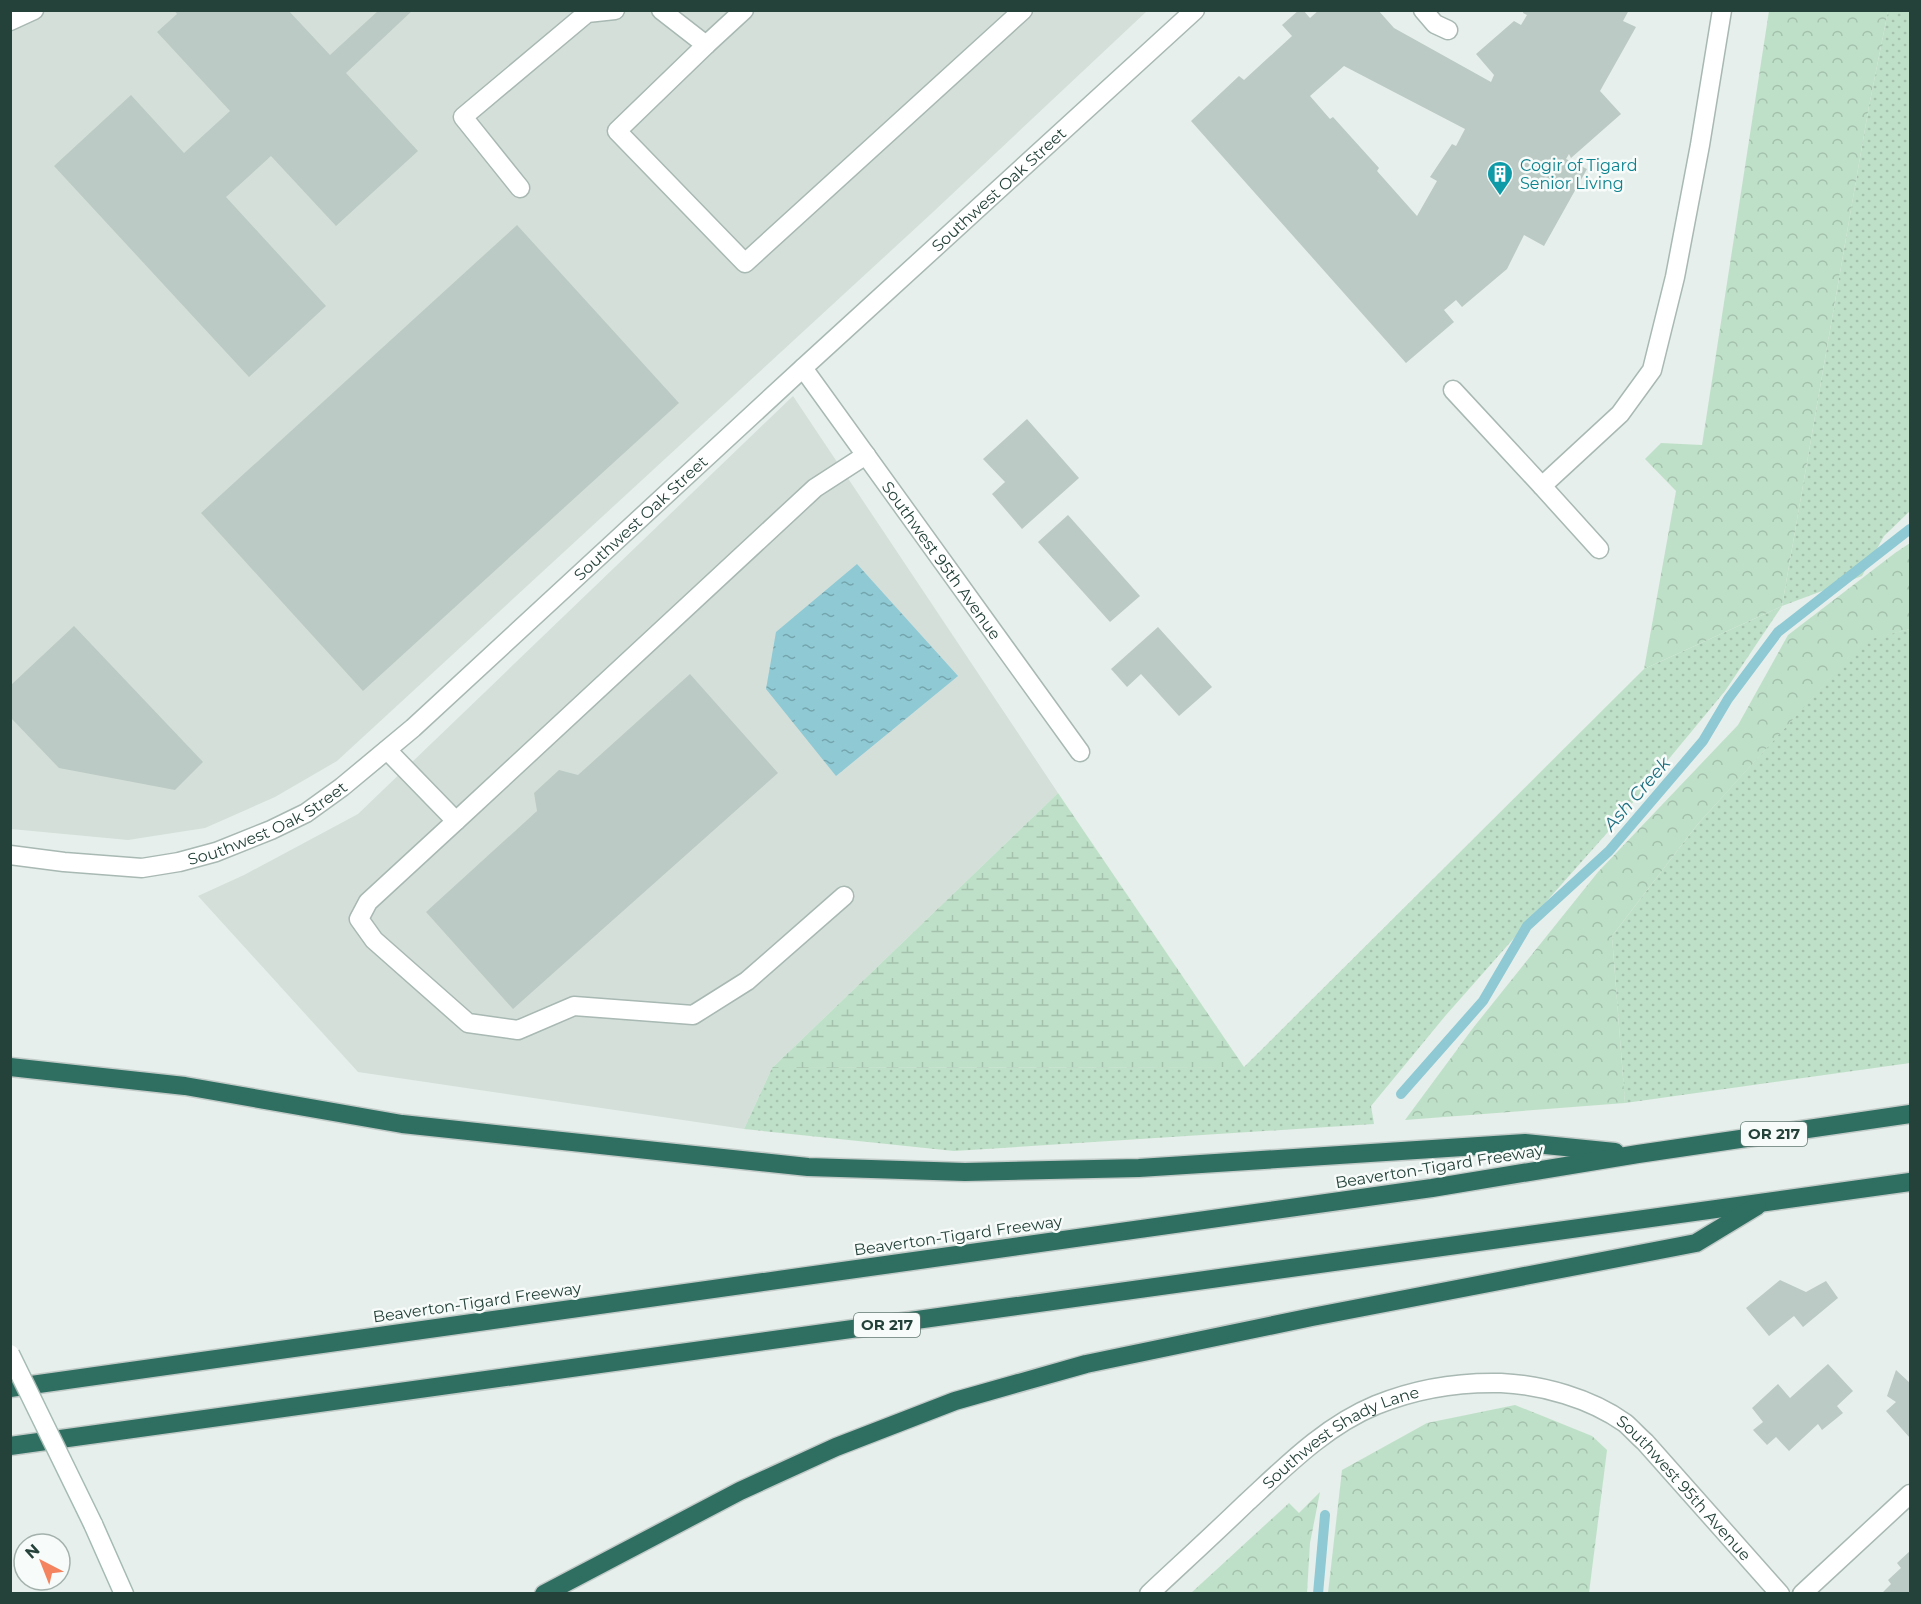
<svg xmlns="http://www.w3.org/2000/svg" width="1921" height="1604" font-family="Montserrat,sans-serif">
<defs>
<pattern id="grass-dots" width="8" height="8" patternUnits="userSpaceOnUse" patternTransform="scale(1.5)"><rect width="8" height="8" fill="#bfe0c8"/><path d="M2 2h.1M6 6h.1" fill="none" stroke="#a4c1ad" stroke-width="1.8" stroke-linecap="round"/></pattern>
<pattern id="forest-crowns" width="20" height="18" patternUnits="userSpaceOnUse" patternTransform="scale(1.5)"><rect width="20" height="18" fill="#bfe0c8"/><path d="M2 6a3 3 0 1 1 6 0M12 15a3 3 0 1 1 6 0" fill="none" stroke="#a4c1ad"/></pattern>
<pattern id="wetland-marsh" width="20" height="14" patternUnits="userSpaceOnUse" patternTransform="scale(1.5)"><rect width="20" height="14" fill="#bfe0c8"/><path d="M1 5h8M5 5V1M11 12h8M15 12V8" fill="none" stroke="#a4c1ad"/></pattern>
<pattern id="water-ripples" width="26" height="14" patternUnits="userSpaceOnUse" patternTransform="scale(1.5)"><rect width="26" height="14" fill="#8ec9d4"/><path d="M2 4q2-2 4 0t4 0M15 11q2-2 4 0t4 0" fill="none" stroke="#74a5ad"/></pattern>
</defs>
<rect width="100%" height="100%" fill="#e6efeb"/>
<!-- built -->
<g fill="#d4dfda">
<polygon points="11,11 1147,11 932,213 337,761 275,797 205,828 128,840 11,829"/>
<polygon points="793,396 1058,793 772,1068 744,1129 358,1072 198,896 244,875 358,814"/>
</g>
<!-- grass -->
<g fill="url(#grass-dots)">
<polygon points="1888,11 1910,11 1910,511 1884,536 1862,576 1782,606 1725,691 1615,824 1446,1015 1371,1106 1374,1124 954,1151 744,1129 772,1068 1244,1067 1644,669 1782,606 1869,106"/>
<polygon points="1910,629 1910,1063 1625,1103 1612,936 1697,825 1864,640"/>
</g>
<!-- forest -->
<g fill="url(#forest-crowns)">
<polygon points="1769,11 1888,11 1869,106 1782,606 1644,669 1676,491 1645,459 1661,443 1702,445"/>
<polygon points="1910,543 1910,629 1864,641 1697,825 1612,936 1625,1103 1405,1120 1473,1028 1598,872 1738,725 1788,635 1895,553"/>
<polygon points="1515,1405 1592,1436 1607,1450 1589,1593 1328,1593 1342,1470 1427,1423"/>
<polygon points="1320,1492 1310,1543 1307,1593 1191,1593 1289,1503 1299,1513"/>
</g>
<!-- wetland -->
<polygon fill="url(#wetland-marsh)" points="1058,793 1244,1067 772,1068"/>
<!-- water -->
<polygon fill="url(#water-ripples)" points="857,564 958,676 836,776 766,689 776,632"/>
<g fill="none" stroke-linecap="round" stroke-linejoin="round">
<!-- stream -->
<g stroke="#8ec9d4" stroke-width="10">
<polyline points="1401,1094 1483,1001 1527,926 1609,851 1703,741 1728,699 1778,632 1910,529"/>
<polyline points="1318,1594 1325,1515"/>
</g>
</g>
<!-- building -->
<g fill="#bbcac4" fill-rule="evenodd">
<polygon points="174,10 288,10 330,55 379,10 413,10 346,73 418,151 336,226 271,156 226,197 326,306 249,377 54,166 131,95 184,153 230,111 157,32 177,14"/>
<path d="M1299,10H1303L1310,18L1319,10H1378L1394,28L1491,82L1494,75L1476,54L1514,21L1521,25L1527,15L1523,13L1524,10H1629L1623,21L1636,27L1600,91L1621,114L1571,158L1569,154L1566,159L1587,169L1544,246L1524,235L1507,269L1462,307L1456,300L1444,310L1454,322L1406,363L1191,121L1239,76L1244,80L1292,36L1282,25ZM1344,66L1465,129L1456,146L1452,144L1430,177L1437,181L1417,216L1377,171L1379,168L1333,117L1330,119L1310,96Z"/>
<polygon points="517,225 679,403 363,691 201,513"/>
<polygon points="1027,419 1079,478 1022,529 992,494 1005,482 983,459"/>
<polygon points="1068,515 1140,596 1110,622 1038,542"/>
<polygon points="74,626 203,762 175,790 59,768 11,718 11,685"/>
<polygon points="1158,627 1212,687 1179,716 1141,674 1127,687 1111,669"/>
<polygon points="690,674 778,773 513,1009 426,912 537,811 534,793 559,770 578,775"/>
<polygon points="1780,1280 1806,1292 1826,1281 1838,1298 1803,1327 1794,1316 1769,1336 1746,1308"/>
<polygon points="1828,1364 1853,1391 1837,1406 1843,1413 1822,1430 1818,1424 1789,1451 1776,1437 1767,1445 1753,1430 1763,1422 1752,1408 1778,1384 1790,1398"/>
<polygon points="1896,1370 1910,1383 1910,1438 1886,1411 1896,1402 1887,1396"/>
<polygon points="1910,1551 1910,1594 1881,1594 1891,1584 1888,1580 1901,1568 1897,1563"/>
</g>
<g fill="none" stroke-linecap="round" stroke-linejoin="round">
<defs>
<g id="lane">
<polyline points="661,10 706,45 744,10"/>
<polyline points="1423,10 1435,24 1448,30"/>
<polyline points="10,21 34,10"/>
<polyline points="706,45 617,131 745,263 1023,10"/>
<polyline points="520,188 463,117 587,13 615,10"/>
<polyline points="1453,390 1542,486 1620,414 1652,370 1675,277 1700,145 1722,10"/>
<polyline points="1542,486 1599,549"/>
<polyline points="387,750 456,821 815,488 866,455"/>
<polyline points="456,821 368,902 359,919 374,940 468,1023 518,1030 574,1006 693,1015 747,981 844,896"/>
</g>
<g id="street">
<path id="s1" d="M803,368L1080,752"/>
<path id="s2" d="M10,855L64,862L142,868L179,862L216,852L271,830L306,813L342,787L413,728L803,368L1195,10"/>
<path id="s3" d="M1149,1594C1181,1564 1214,1534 1246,1503C1285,1467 1325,1426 1376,1405C1415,1389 1459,1382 1501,1383C1542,1385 1590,1398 1625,1423C1632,1429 1638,1436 1645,1442L1780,1594"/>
<polyline points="1802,1594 1910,1494"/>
</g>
<polyline id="secondary" points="93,1524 124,1594"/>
<g id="highway">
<polyline points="10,1067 185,1086 402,1124 808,1167 965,1172 1139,1168 1525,1143 1615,1152"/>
<polyline points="10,1388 1432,1188 1638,1154 1910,1114"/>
<polyline points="10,1446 1910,1182"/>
<polyline points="544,1594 740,1491 836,1447 955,1401 1086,1364 1312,1317 1696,1243 1757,1206"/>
</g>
</defs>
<!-- lane casing -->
<use href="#lane" stroke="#a8b8b2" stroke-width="21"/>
<!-- street casing -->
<use href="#street" stroke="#a8b8b2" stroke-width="21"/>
<!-- secondary casing -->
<use href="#secondary" stroke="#a4bbb3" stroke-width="21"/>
<!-- highway casing -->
<use href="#highway" stroke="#c2cac8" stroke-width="21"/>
<!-- lane -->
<use href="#lane" stroke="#fff" stroke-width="18"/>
<!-- street -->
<use href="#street" stroke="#fff" stroke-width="18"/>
<!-- secondary -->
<use href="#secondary" stroke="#fff" stroke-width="18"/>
<!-- highway -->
<use href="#highway" stroke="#2f6f62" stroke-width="18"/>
<defs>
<polyline id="secondary-bridge" points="10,1354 93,1524"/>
</defs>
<!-- secondary-bridge casing -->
<use href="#secondary-bridge" stroke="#a4bbb3" stroke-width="21" stroke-linecap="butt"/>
<!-- secondary-bridge -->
<use href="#secondary-bridge" stroke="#fff" stroke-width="18"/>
</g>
<!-- icons -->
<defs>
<symbol id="building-pin" viewBox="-11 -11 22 30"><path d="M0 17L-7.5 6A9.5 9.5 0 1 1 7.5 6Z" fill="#0f9aa8" stroke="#f7fbf9"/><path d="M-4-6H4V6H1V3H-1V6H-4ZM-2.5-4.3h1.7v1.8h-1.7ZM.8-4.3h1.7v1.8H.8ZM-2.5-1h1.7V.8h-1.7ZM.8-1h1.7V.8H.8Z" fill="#fff"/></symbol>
</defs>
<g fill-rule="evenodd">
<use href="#building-pin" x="1485" y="159" width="30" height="40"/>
</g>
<g text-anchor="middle" stroke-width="5" stroke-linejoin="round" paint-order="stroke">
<!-- shield labels -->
<g fill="#f7fbf9" stroke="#637a73" stroke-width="1.5">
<rect x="1741" y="1122" width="66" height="24" rx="4.5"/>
<rect x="854" y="1313" width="66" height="24" rx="4.5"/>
</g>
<g font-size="15" font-weight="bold" fill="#24423a">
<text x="1774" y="1139">OR 217</text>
<text x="887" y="1330">OR 217</text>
</g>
<!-- culture labels -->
<g font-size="16" fill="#0d838f" stroke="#f7fbf9" text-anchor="start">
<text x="1520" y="171">Cogir of Tigard<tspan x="1520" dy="18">Senior Living</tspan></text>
</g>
<!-- street labels -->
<g font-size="16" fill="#24423a" stroke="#f7fbf9">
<text dy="6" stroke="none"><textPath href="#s2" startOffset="1239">Southwest Oak Street</textPath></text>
<text dy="6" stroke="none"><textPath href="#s2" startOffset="753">Southwest Oak Street</textPath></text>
<text dy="6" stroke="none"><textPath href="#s1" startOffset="237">Southwest 95th Avenue</textPath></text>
<text dy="6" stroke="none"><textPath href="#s2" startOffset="267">Southwest Oak Street</textPath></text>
<text transform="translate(1439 1166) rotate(-9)" y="6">Beaverton-Tigard Freeway</text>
<text transform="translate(958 1235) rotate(-8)" y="6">Beaverton-Tigard Freeway</text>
<text transform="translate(477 1302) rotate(-8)" y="6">Beaverton-Tigard Freeway</text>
<text dy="6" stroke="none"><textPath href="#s3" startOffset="250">Southwest Shady Lane</textPath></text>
<text dy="6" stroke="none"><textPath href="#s3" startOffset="644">Southwest 95th Avenue</textPath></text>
</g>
<!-- water labels -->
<g font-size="18" font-style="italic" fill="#1c6f80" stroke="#f7fbf9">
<text transform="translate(1637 794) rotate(-49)" y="6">Ash Creek</text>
</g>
</g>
<!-- border -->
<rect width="1921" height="1604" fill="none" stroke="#24423a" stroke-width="24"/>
<!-- north arrow -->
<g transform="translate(42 1562) rotate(318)"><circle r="28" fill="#f7fbf9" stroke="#a3b1ad" stroke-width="1.5"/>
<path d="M0-4.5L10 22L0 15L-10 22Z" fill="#f4845f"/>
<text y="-9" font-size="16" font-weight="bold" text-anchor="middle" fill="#24423a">N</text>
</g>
</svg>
